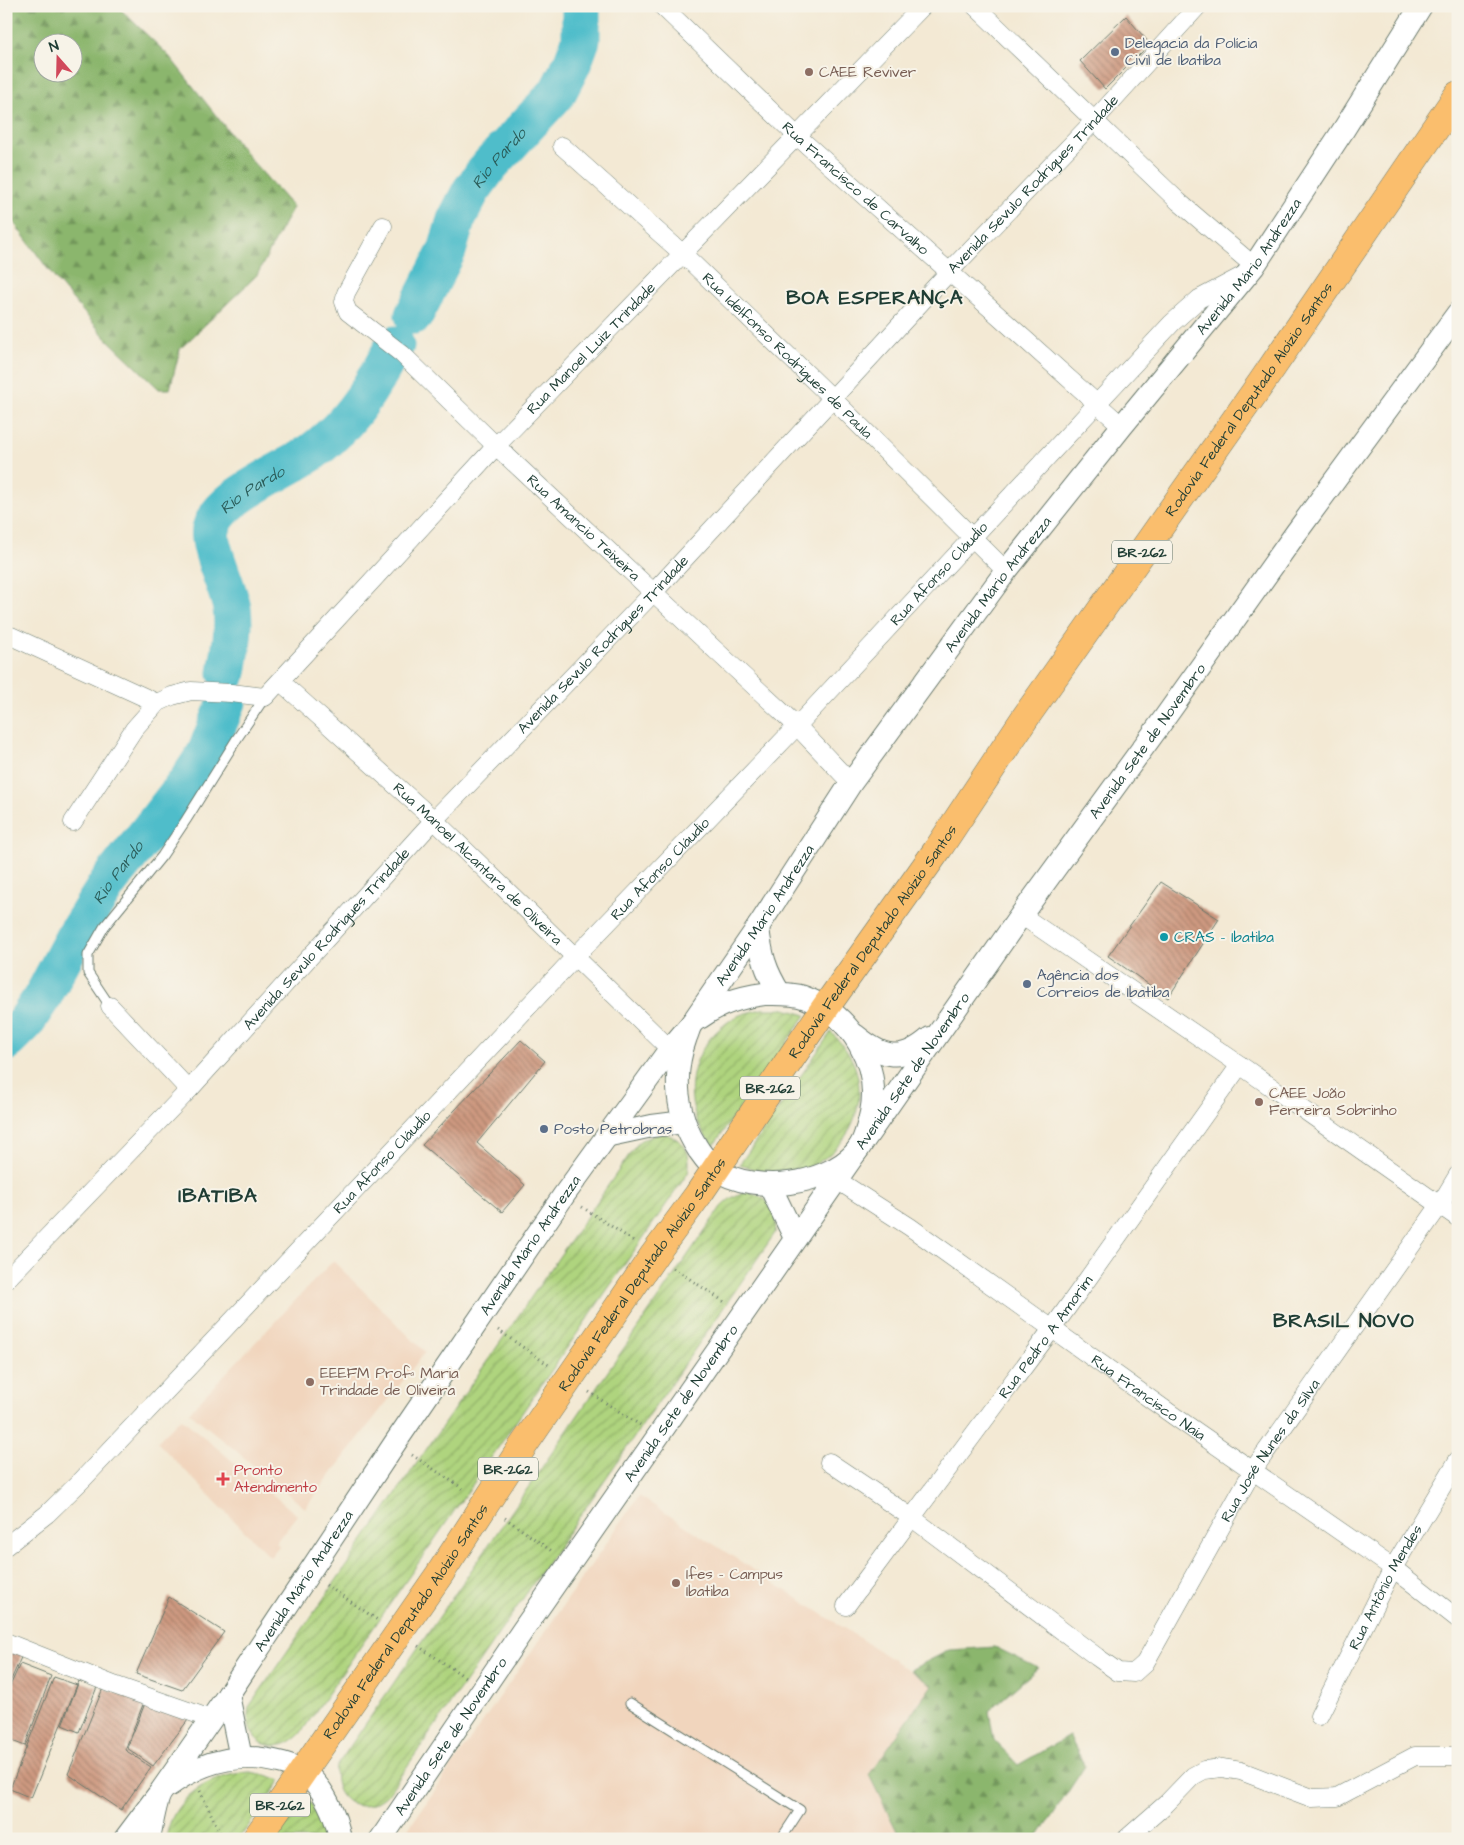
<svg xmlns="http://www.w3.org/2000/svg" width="1464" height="1845" font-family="'Architects Daughter',sans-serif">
<defs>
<pattern id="forest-firs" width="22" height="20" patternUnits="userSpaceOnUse" patternTransform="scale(1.25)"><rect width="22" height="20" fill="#8bb66d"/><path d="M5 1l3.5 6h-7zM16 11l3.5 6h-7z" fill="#71955a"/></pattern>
<pattern id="garden-furrows" width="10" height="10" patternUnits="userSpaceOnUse" patternTransform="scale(1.25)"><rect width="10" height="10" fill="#afd47e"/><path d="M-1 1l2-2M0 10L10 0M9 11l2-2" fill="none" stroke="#8ead68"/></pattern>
<pattern id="building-back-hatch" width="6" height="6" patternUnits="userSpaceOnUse" patternTransform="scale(1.25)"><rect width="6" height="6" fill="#ce9980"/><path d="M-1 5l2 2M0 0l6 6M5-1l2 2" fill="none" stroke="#a77e6a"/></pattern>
</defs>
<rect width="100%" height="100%" fill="#f7f3e8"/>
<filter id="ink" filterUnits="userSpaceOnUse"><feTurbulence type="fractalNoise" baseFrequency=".02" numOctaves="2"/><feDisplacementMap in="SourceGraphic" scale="10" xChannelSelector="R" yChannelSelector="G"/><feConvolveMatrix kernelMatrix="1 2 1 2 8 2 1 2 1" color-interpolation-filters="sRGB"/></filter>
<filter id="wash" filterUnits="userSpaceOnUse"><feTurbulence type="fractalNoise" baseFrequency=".0096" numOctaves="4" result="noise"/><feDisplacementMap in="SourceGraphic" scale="20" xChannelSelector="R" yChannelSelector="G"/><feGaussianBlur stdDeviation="1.12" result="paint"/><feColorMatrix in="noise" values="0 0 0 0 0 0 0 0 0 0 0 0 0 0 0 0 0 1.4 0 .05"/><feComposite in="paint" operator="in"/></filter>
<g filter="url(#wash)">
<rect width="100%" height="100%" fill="#f3e9d4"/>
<!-- built -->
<g fill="#f1d5bd">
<polygon points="333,1261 425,1352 305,1508 189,1412"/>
<polygon points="181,1418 297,1515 276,1542 279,1546 270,1557 157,1442"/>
<polygon points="639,1496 932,1685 869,1775 897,1831 893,1839 406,1839 404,1835"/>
</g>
<!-- forest -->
<g fill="url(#forest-firs)" stroke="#557a50" fill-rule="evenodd">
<path d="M6,6H117L169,56L252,161L293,207L257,275L180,349L170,389H159L106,338L56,280L6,212ZM42,42H72V72H42Z"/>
<polygon points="995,1647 1038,1668 989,1711 994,1740 1018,1765 1069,1736 1085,1766 1037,1839 893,1839 897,1831 869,1775 932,1685 910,1670 950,1650"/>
</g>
<!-- garden -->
<g fill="url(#garden-furrows)" stroke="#678859">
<path d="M762,1009H785L806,1015L713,1146C709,1140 703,1134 700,1127C679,1085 698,1035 740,1015C747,1012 755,1011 762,1009Z"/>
<path d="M831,1032C841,1043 850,1053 855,1067C872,1116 834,1172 781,1173C767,1174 754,1169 740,1164Z"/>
<path d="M662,1133C684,1139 692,1151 688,1173L300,1734C275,1759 242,1742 249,1707L634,1148L641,1140Z"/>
<path d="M749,1192C770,1198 779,1212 775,1233L388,1794C362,1819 331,1802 336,1767L721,1207C730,1198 736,1194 749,1192Z"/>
<path d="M250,1772L266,1775L281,1780L239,1839H166C172,1796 210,1775 250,1772Z"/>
<path d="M304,1795C316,1809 324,1821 329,1839H273Z"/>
</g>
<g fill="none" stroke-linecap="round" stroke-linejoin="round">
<!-- river -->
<g stroke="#50bdca" stroke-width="39">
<path id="s1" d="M414,315L447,251L456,220L471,191L490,165L557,93L572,64L581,40V6"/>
<path id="s2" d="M227,673C230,653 235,630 232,609C229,589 207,546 211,529C219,496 286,471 312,452C338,433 358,409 374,381C382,370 387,357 395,345"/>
<path id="s3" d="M6,1042L25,1023L43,996L73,939L108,883L187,782L205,755L227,702"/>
</g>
</g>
<g id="blocks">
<!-- building -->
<g fill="url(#building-back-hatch)">
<polygon points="1126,16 1150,44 1105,89 1080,61"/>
<polygon points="1161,882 1219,919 1168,998 1108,956"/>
<polygon points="521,1040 545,1061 477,1143 525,1185 502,1212 422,1145"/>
<polygon points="169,1597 224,1632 182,1690 136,1674"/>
<polygon points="6,1646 23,1653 6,1691"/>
<polygon points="20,1664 51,1676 25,1746 12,1741 6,1753 6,1695"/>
<polygon points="54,1677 77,1685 31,1798 10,1789"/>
<polygon points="79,1681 97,1687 79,1732 62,1725"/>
<polygon points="103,1688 144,1702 125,1750 151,1767 121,1810 68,1774"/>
<polygon points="146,1701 188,1720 153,1766 127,1748"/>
</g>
</g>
</g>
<g filter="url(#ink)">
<use href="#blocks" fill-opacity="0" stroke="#69796c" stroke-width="1"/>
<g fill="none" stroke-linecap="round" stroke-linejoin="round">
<defs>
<g id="service">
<polyline points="110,1006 88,973 88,955 104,927 162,856 186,820 238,737 265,697"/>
<polyline points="630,1703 800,1810 781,1839"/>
</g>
<g id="minor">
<path id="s4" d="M662,6L797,136L1122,426"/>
<polyline points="975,6 1179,202 1254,266"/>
<path id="s5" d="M562,146L683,254L833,399L1006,571"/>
<path id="s6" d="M383,226L346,293L344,302L348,312L402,354L496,446L797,726L851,783"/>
<polyline points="6,636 11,636 157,703"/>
<path id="s7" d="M281,682L434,820L670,1049"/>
<path id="s8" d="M73,822L134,729L157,703L172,696L191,691L231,693L265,697L496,446L923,6"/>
<polyline points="1021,915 1240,1065 1458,1218"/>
<polyline points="110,1006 189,1090"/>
<path id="s9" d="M837,1180L910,1227L1174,1416L1393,1568L1458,1619"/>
<path id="s10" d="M6,1280L189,1090L434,820L653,593L949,272L1094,121L1198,6"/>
<path id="s11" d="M829,1462L911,1517L1097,1657L1118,1672L1134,1673L1145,1663L1253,1470L1440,1205L1458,1175"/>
<path id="s12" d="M6,1546L47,1514L83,1479L575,957L797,726L1172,323L1199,299L1246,274"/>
<path id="s13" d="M846,1606L1052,1329L1240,1065"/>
<polyline points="6,1642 114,1685 211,1719"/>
<path id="s14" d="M1319,1716L1393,1568L1458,1460"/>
<polyline points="1126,1839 1166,1804 1193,1776 1204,1770 1222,1768 1241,1771 1312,1798 1337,1797 1415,1756 1458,1756"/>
</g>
<g id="tertiary">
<path d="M758,927C761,955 765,970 780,994"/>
<path d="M764,994C777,994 793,993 806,998C851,1016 881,1064 871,1113C868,1125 865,1142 856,1152C840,1170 813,1180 789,1183C766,1186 735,1183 715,1169C709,1165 703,1156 698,1149C676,1116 672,1075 686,1037C688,1033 689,1027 692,1023C693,1021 698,1018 701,1017C720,1003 741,997 764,994Z"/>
<path d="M855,1035C883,1058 901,1063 930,1038"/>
<polyline points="610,1135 652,1126 684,1122"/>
<polyline points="769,1184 795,1238"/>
<polyline points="228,1695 241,1758"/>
<path id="s15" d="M125,1839L161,1791L228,1695L395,1443L564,1195L670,1049L692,1023L758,927L851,783L1006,571L1122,426L1254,266L1344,129L1421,6"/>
<path d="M149,1839C151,1829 156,1798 162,1791C164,1787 171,1785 174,1782C207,1759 245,1752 283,1763C290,1765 299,1768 304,1772C324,1788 336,1815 340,1839"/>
<path id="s16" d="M381,1839L523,1630L1021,915L1161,723L1296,533L1458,313"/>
</g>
<g id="trunk">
<path id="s17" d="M256,1839L439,1575L523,1446L654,1255L698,1195L825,1008L938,849L1027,715L1262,382L1458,95"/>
</g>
</defs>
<!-- service casing -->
<use href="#service" stroke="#69796c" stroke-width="11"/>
<!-- minor casing -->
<use href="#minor" stroke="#69796c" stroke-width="19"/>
<!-- tertiary casing -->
<use href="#tertiary" stroke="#69796c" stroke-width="24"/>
<!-- trunk casing -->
<use href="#trunk" stroke="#69796c" stroke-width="29"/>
<!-- path -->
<g stroke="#69796c" stroke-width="3" stroke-dasharray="1 4" stroke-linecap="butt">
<polyline points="582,1207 635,1242"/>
<polyline points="673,1268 726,1303"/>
<polyline points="498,1330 550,1366"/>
<polyline points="589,1392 640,1425"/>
<polyline points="412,1455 465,1490"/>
<polyline points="505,1518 553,1552"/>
<polyline points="326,1585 379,1621"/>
<polyline points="418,1646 465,1677"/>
<polyline points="200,1791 223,1839"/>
</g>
<!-- service -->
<use href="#service" stroke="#fff" stroke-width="9"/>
<!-- minor -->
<use href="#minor" stroke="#fff" stroke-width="18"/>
<!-- tertiary -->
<use href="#tertiary" stroke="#fff" stroke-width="22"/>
<!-- trunk -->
<use href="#trunk" stroke="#fabe6d" stroke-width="28"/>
</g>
</g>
<!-- markers -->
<g fill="#5c6f8a" stroke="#f7f3e8" stroke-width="2">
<circle cx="1115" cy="52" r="5"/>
<circle cx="1027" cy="984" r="5"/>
<circle cx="544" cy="1129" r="5"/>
</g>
<g fill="#8d6e63" stroke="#f7f3e8" stroke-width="2">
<circle cx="809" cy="72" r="5"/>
<circle cx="1259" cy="1102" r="5"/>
<circle cx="310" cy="1382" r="5"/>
<circle cx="676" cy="1583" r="5"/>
</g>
<circle fill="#0f9aa8" stroke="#f7f3e8" stroke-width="2" cx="1164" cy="937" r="5"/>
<path fill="#e0444e" stroke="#f7f3e8" stroke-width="2" d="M220.5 1471.5h5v5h5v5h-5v5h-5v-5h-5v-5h5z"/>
<g text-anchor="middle" stroke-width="4" stroke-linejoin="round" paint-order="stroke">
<!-- shield labels -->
<g fill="#f7f3e8" stroke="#60746a" stroke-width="1">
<rect x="1112" y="540.5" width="60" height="23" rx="4"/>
<rect x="740" y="1076.5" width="60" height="23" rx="4"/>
<rect x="478" y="1457.5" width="60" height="23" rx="4"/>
<rect x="250" y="1793.5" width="60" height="23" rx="4"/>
</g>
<g font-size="14" font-weight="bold" fill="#1f3d34">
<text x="1142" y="557">BR-262</text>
<text x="770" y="1093">BR-262</text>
<text x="508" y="1474">BR-262</text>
<text x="280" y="1810">BR-262</text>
</g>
<!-- service labels -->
<g font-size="15" fill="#4e5e75" stroke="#f7f3e8" text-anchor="start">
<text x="1125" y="48">Delegacia da Polícia<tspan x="1125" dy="17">Civil de Ibatiba</tspan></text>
<text x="1037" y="980">Agência dos<tspan x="1037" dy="17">Correios de Ibatiba</tspan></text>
<text x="554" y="1134">Posto Petrobras</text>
</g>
<!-- education labels -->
<g font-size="15" fill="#785e54" stroke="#f7f3e8" text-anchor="start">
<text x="819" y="77">CAEE Reviver</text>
<text x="1269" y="1098">CAEE João<tspan x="1269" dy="17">Ferreira Sobrinho</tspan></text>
<text x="320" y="1378">EEEFM Profª Maria<tspan x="320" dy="17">Trindade de Oliveira</tspan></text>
<text x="686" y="1579">Ifes - Campus<tspan x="686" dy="17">Ibatiba</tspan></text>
</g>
<!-- street labels -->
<g font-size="15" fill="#1f3d34" stroke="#f7f3e8">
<text dy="5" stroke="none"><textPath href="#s10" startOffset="1502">Avenida Sevulo Rodrigues Trindade</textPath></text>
<text dy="5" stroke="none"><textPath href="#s4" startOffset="266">Rua Francisco de Carvalho</textPath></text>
<text dy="5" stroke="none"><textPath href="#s15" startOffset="1934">Avenida Mário Andrezza</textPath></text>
<text dy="5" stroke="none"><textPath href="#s8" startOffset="734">Rua Manoel Luiz Trindade</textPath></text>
<text dy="5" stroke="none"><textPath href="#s5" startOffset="308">Rua Idelfonso Rodrigues de Paula</textPath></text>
<text dy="5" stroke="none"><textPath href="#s17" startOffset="1749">Rodovia Federal Deputado Aloízio Santos</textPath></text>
<text dy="5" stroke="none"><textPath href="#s6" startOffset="416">Rua Amancio Teixeira</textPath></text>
<text dy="5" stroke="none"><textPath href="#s12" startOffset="1348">Rua Afonso Cláudio</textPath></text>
<text dy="5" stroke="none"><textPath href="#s15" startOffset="1529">Avenida Mário Andrezza</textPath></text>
<text dy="5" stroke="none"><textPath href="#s10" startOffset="872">Avenida Sevulo Rodrigues Trindade</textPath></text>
<text dy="5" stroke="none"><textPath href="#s16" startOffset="1339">Avenida Sete de Novembro</textPath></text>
<text dy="5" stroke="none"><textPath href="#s7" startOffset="268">Rua Manoel Alcantara de Oliveira</textPath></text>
<text dy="5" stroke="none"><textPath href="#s12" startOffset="942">Rua Afonso Cláudio</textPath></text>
<text dy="5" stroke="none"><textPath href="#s15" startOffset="1124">Avenida Mário Andrezza</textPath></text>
<text dy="5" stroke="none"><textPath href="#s10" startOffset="468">Avenida Sevulo Rodrigues Trindade</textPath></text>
<text dy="5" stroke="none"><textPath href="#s17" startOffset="1089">Rodovia Federal Deputado Aloízio Santos</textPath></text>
<text dy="5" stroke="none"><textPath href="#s16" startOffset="934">Avenida Sete de Novembro</textPath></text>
<text dy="5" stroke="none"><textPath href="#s12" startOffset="538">Rua Afonso Cláudio</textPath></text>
<text dy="5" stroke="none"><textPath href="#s15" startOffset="719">Avenida Mário Andrezza</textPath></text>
<text dy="5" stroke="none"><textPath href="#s17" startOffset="684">Rodovia Federal Deputado Aloízio Santos</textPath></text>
<text dy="5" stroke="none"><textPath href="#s13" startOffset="335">Rua Pedro A Amorim</textPath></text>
<text dy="5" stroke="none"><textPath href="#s9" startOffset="380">Rua Francisco Naia</textPath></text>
<text dy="5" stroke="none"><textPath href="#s16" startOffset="529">Avenida Sete de Novembro</textPath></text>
<text dy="5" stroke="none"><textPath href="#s11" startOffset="635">Rua José Nunes da Silva</textPath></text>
<text dy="5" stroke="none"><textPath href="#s15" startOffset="314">Avenida Mário Andrezza</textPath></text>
<text dy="5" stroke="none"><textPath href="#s14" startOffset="145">Rua Antônio Mendes</textPath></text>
<text dy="5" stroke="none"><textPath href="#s17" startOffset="264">Rodovia Federal Deputado Aloízio Santos</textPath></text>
<text dy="5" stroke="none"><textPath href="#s16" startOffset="124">Avenida Sete de Novembro</textPath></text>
</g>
<!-- culture labels -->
<g font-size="15" fill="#0d838f" stroke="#f7f3e8" text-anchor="start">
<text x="1174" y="942">CRAS - Ibatiba</text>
</g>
<!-- health labels -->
<g font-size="15" fill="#be3a42" stroke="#f7f3e8" text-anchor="start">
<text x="234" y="1475">Pronto<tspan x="234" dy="17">Atendimento</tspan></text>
</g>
<!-- water labels -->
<g font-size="16" font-style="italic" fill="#2b5d5a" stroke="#f7f3e8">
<text dy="6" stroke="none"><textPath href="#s1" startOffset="180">Rio Pardo</textPath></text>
<text dy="6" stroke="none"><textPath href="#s2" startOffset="206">Rio Pardo</textPath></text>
<text dy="6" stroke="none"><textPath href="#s3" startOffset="204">Rio Pardo</textPath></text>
</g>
<!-- district labels -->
<g font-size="20" font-weight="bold" letter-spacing="1" fill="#1f3d34" stroke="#f7f3e8">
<text x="875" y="304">BOA ESPERANÇA</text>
<text x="218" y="1202">IBATIBA</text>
<text x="1344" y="1327">BRASIL NOVO</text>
</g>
</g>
<!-- margin -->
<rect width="1464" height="1845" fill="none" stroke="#f7f3e8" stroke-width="25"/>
<!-- north arrow -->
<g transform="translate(58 58) rotate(340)"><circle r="24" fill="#f7f3e8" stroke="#a1aaa0"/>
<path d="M0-4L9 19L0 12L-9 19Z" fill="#d1495b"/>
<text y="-8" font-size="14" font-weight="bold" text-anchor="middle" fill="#1f3d34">N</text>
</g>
</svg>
